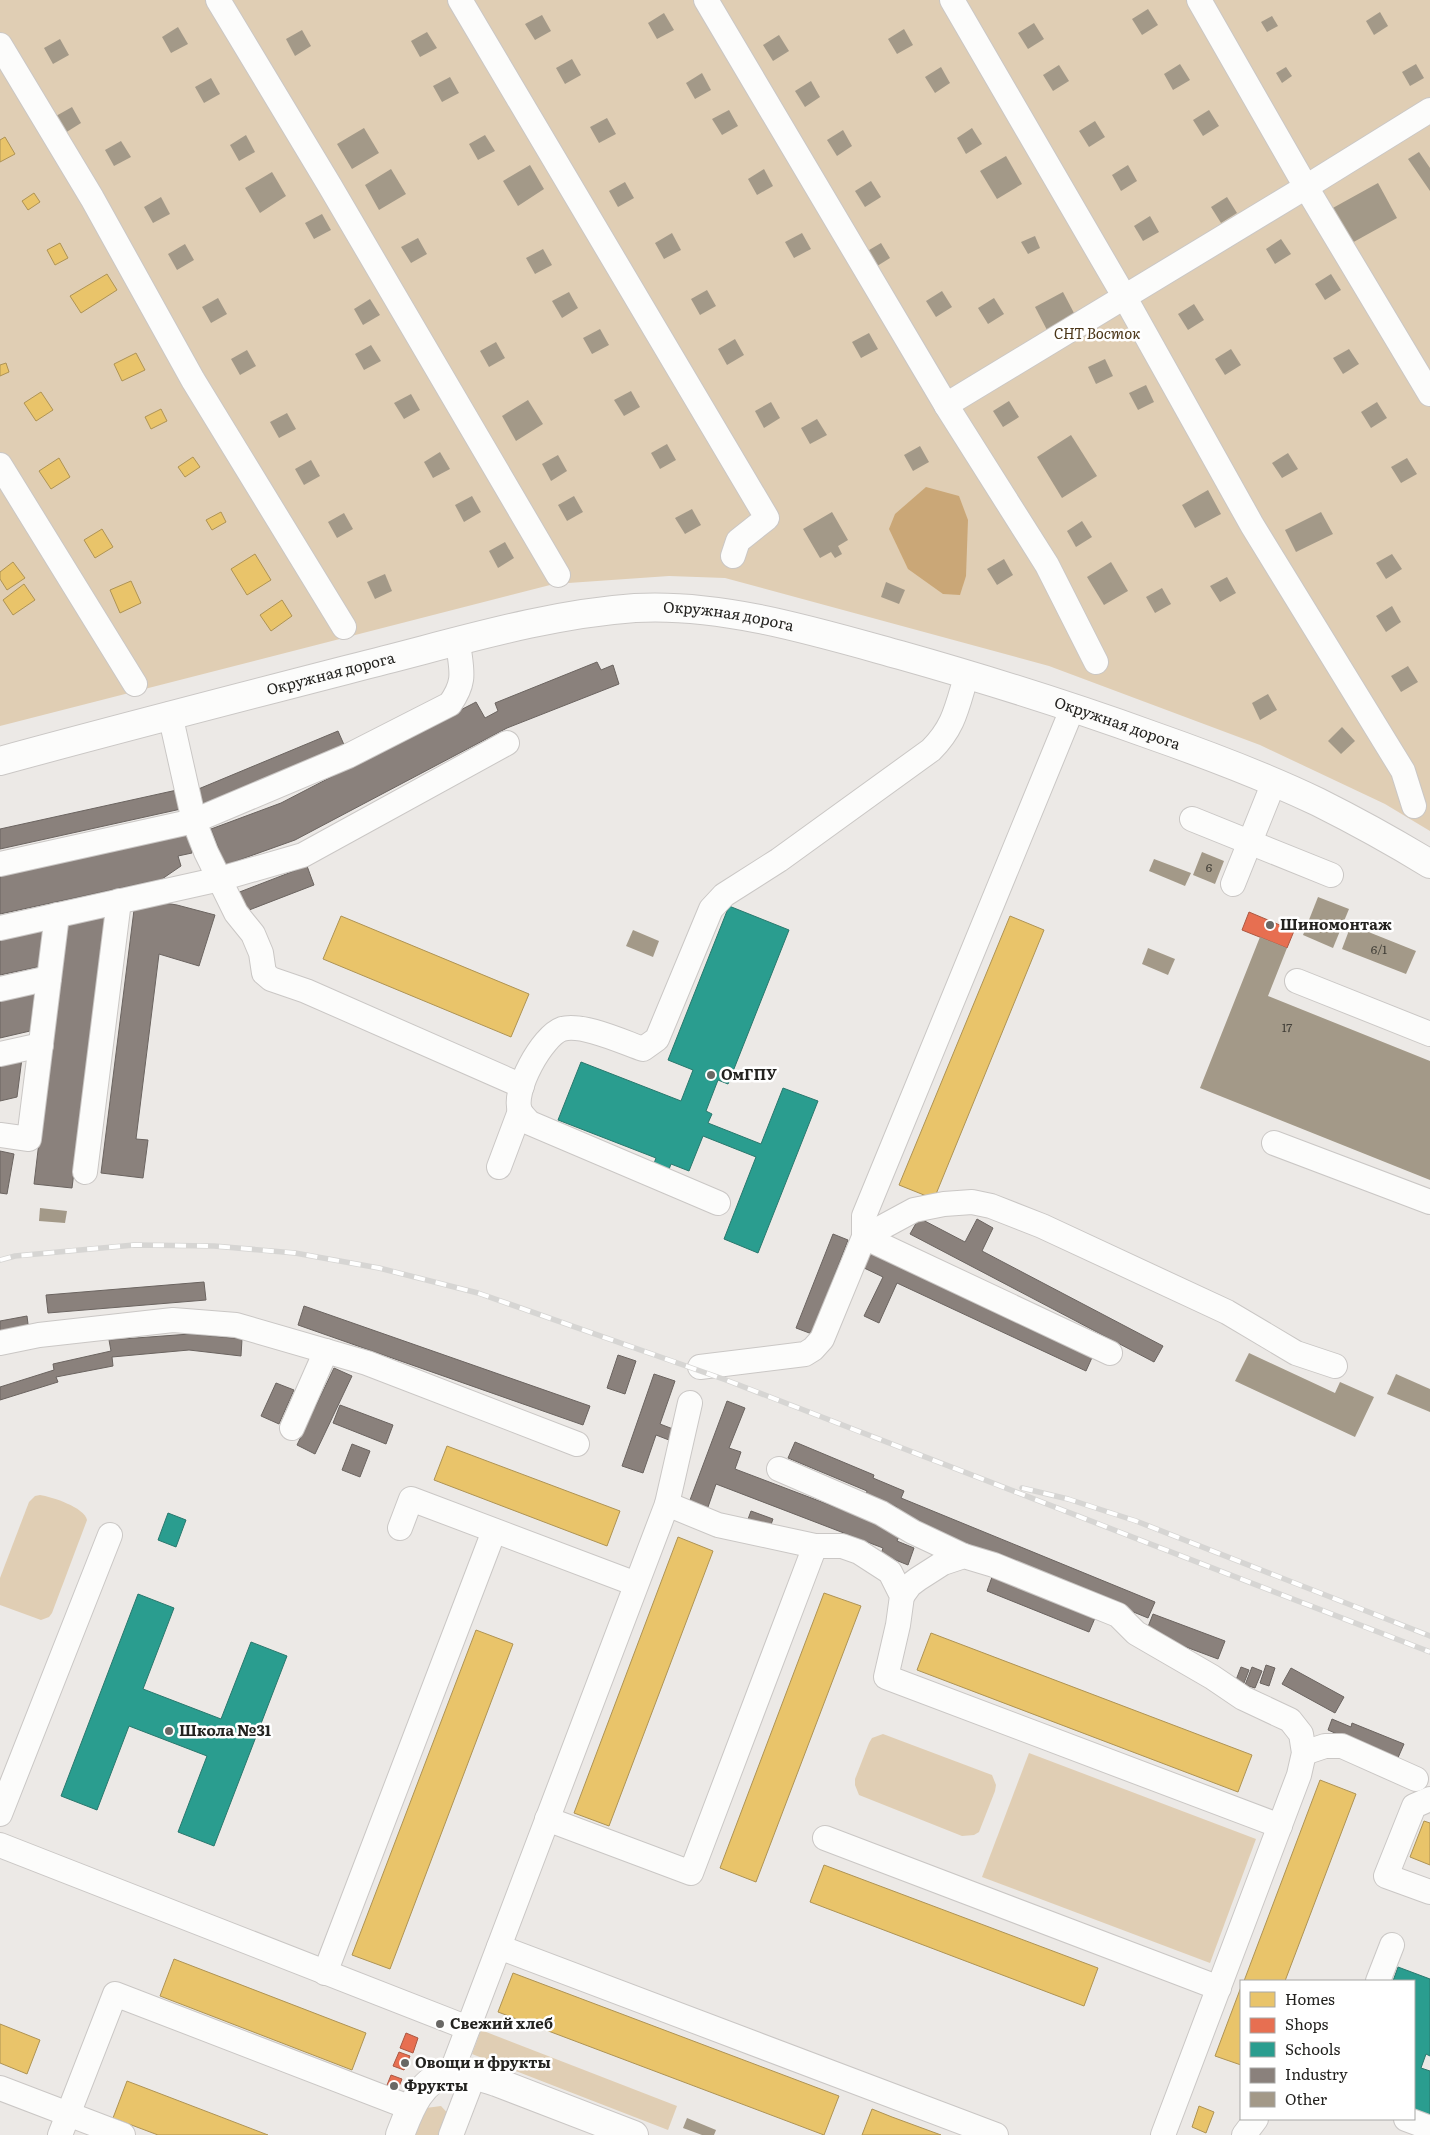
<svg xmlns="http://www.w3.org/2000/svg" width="1430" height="2135" font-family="Literata,serif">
<rect width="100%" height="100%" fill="#ece9e6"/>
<!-- green -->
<g fill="#e0ceb4">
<polygon points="0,0 1430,0 1430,831 1385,804 1260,745 1049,666 725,578 669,576 554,584 0,726"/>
<path d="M40,1495C52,1497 84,1507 87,1520L52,1613L49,1617L41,1620L0,1605V1578L29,1502L35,1496Z"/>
<polygon points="883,1734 992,1775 996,1785 995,1791 979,1832 974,1835 962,1836 859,1795 855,1785 855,1779 869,1743 872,1738"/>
<polygon points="1029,1753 1256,1839 1210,1963 982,1877"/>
<polygon points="481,2030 677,2106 668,2130 472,2054"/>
<polygon points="441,2106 452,2118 445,2135 415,2135 426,2108"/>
</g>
<!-- water -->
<polygon fill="#caa777" points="926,487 959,496 968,520 966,576 960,595 943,594 908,569 889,529 895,514"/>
<!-- homes -->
<g fill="#e9c46a" stroke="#ae9354">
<polygon points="5,137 15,154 0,162 0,140"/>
<polygon points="34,193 40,202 28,210 22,201"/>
<polygon points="60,243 68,258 55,265 47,250"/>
<polygon points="107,274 117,290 81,313 70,296"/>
<polygon points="136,353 145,370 122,381 114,364"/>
<polygon points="6,363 9,372 0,376 0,365"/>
<polygon points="41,392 53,410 36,421 24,403"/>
<polygon points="161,409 167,421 151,429 145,417"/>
<polygon points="193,457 200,467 185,477 178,467"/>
<polygon points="59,458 70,477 51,489 39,471"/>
<polygon points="221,512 226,522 212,530 206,520"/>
<polygon points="102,529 113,547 95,558 84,540"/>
<polygon points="255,554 271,580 247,595 231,569"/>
<polygon points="13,562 25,578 7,590 0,579 0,572"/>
<polygon points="131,581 141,603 120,613 110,590"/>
<polygon points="24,584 35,600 13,615 3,600"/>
<polygon points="282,600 292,616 271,631 260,615"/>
<polygon points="341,916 529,994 511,1037 323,959"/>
<polygon points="1010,916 1044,930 934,1199 899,1185"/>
<polygon points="447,1446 620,1511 607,1546 434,1480"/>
<polygon points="678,1537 713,1551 609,1826 574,1813"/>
<polygon points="824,1593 861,1606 756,1882 720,1868"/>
<polygon points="476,1630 513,1644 390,1969 352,1955"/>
<polygon points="931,1633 1252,1755 1238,1792 917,1670"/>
<polygon points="1320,1780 1356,1794 1285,1981 1244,1981"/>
<polygon points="1424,1821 1430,1823 1430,1865 1410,1857"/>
<polygon points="824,1865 1098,1968 1084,2006 810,1902"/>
<polygon points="174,1959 366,2033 352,2070 160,1996"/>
<polygon points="513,1973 839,2096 824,2135 498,2012"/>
<polygon points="1241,1987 1241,2065 1215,2056"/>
<polygon points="0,2024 40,2040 27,2074 0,2063"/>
<polygon points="127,2081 268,2135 158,2135 113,2118"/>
<polygon points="1199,2106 1214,2112 1206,2133 1192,2127"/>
<polygon points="872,2109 892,2117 941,2135 862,2135"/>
</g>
<!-- shops -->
<g fill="#e76f51" stroke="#ac5842">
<polygon points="1249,912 1294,931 1287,948 1242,930"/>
<polygon points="406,2033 418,2038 413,2053 400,2048"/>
<polygon points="399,2052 410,2056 404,2070 393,2066"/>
<polygon points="391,2075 402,2079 396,2094 385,2090"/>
</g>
<!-- schools -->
<g fill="#2a9d8f" stroke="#28786d">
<polygon points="729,906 789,930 728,1084 718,1080 706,1111 712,1114 708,1123 761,1144 783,1088 818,1101 758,1253 724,1239 756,1157 703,1136 689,1171 671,1164 668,1172 653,1166 656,1158 558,1120 581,1062 681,1101 693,1070 668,1060"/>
<polygon points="168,1513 186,1520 176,1547 158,1540"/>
<polygon points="138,1594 174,1608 143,1689 221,1719 251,1642 287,1656 214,1846 178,1832 207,1756 129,1726 97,1810 61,1796"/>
<polygon points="1398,1967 1430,1979 1430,2056 1426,2054 1421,2068 1430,2071 1430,2119 1414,2112 1414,1981 1393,1981"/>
</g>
<!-- industry -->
<g fill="#8a817c" stroke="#6b6460">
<polygon points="597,662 601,670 613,665 619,684 507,728 295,840 225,865 211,829 281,803 476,702 485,718 498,711 495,703"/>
<polygon points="338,731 345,747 203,807 196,790"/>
<polygon points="177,790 181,809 0,849 0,829"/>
<polygon points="188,834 192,853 178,856 181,866 162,879 0,914 0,875"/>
<polygon points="307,866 314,885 244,912 237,893"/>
<polygon points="165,903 177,905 215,915 199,966 159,954 136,1139 148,1140 143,1178 101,1173 134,910"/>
<polygon points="105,917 72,1188 34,1184 65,923"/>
<polygon points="46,928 42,966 0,975 0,939"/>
<polygon points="35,991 30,1031 0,1038 0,999"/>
<polygon points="22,1058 17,1097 0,1101 0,1063"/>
<polygon points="0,1151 14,1154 7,1194 0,1193"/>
<polygon points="919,1218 965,1242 977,1219 993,1228 982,1251 1163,1346 1154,1362 910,1234"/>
<polygon points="833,1234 848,1240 812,1334 796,1328"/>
<polygon points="871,1249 1094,1353 1086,1371 897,1283 879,1323 864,1316 883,1277 862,1267"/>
<polygon points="204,1282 206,1300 48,1313 46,1295"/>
<polygon points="304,1306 590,1406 583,1425 298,1325"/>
<polygon points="27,1316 29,1332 0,1337 0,1321"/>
<polygon points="190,1334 242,1339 241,1356 189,1350 112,1357 113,1366 56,1377 58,1382 0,1400 0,1387 54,1370 53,1364 111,1351 109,1340"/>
<polygon points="618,1355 636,1361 625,1394 607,1388"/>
<polygon points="334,1368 352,1376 315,1454 297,1445"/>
<polygon points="654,1374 675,1381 660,1424 673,1429 669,1440 656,1435 643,1473 622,1466"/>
<polygon points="276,1383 294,1390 279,1424 261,1416"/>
<polygon points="727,1401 745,1408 729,1448 741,1452 735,1469 901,1532 897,1541 914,1548 908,1565 893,1559 891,1562 880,1557 883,1548 716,1484 708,1507 690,1500"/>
<polygon points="340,1405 393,1425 386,1444 333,1423"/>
<polygon points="795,1442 874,1475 873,1478 904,1491 901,1498 1155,1602 1148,1618 895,1514 897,1507 866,1494 867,1491 788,1458"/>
<polygon points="352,1444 370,1451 360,1477 342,1470"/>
<polygon points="751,1511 773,1519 769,1530 747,1522"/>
<polygon points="992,1577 1095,1618 1089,1632 987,1591"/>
<polygon points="1153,1614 1225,1641 1218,1659 1146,1632"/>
<polygon points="1266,1665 1275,1668 1269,1686 1260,1683"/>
<polygon points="1241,1667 1249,1670 1244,1683 1236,1680"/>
<polygon points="1252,1667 1262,1671 1255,1688 1245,1685"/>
<polygon points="1291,1668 1344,1697 1335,1713 1282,1684"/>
<polygon points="1332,1719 1351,1727 1352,1723 1404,1744 1397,1760 1328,1730"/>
</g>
<!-- building -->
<g fill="#a39988">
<polygon points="1148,9 1158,25 1142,35 1132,19"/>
<polygon points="1380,12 1388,26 1374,35 1366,21"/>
<polygon points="664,13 674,30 657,39 648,23"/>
<polygon points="542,15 551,31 535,40 525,24"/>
<polygon points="1272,16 1278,26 1267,32 1261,22"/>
<polygon points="1034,23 1044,39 1028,49 1018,33"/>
<polygon points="178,27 188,44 171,53 162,37"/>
<polygon points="904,29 913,45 897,54 888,39"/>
<polygon points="302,30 311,46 295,56 286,39"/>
<polygon points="427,32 437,48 420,57 411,41"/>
<polygon points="779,35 789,51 773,61 763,45"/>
<polygon points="60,39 69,55 53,64 44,48"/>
<polygon points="572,59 581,75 565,84 556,68"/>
<polygon points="1180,64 1190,80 1173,90 1164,74"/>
<polygon points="1416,64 1424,78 1410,86 1402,72"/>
<polygon points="1059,65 1069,81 1053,91 1043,75"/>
<polygon points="941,67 950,83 935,93 925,77"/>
<polygon points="1286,67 1292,76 1282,83 1276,73"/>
<polygon points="702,73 711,90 695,99 686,83"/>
<polygon points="450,77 459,93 442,102 433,86"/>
<polygon points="211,78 220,94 204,103 195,87"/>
<polygon points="811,81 820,97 805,107 795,91"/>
<polygon points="72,107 81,123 65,133 56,116"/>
<polygon points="729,110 738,126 722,135 712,119"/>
<polygon points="1209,110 1219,126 1203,136 1193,120"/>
<polygon points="607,118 616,134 599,143 590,127"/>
<polygon points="1095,121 1105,137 1089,147 1079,131"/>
<polygon points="364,128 379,153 352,169 337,144"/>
<polygon points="972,128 982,144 966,154 957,138"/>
<polygon points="843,130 852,146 837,156 827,140"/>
<polygon points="246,135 255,152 239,161 230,145"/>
<polygon points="485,135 495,151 478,160 469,144"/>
<polygon points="121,141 131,157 114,166 105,150"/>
<polygon points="1419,152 1430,168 1430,191 1408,159"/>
<polygon points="1006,156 1022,184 997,199 980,171"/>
<polygon points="530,165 544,189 518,206 503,181"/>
<polygon points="1128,165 1137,181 1121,191 1112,175"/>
<polygon points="391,169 406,194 379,210 365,185"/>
<polygon points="764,169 773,186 757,195 748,179"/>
<polygon points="272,172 286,196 260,213 245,188"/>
<polygon points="871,181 881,197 865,207 855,191"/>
<polygon points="625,182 634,198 618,207 609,191"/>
<polygon points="1378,183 1397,218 1350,244 1331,209"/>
<polygon points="161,197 170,214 153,223 144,207"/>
<polygon points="1227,197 1237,213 1221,223 1211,207"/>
<polygon points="322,214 331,230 314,239 305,223"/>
<polygon points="1150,216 1159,232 1143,241 1134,226"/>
<polygon points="672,233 681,250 664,259 655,243"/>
<polygon points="802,233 811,249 794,258 785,242"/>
<polygon points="1035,236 1040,248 1028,254 1021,242"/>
<polygon points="418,238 427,254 411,263 401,247"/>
<polygon points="1281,239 1291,254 1275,264 1266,249"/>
<polygon points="881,243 890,258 874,268 864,253"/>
<polygon points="185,244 194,260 177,270 168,254"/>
<polygon points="543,249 552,265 535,274 526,258"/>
<polygon points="1331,274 1341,290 1325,300 1315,284"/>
<polygon points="707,290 716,306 700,315 691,299"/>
<polygon points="942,291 952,307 936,317 926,301"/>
<polygon points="569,292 578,308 562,318 552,301"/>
<polygon points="1063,292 1075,315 1047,330 1035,307"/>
<polygon points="218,298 227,314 211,323 202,307"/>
<polygon points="994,298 1004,314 988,324 978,308"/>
<polygon points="370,299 380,315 363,325 354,309"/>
<polygon points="1194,304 1204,320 1188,330 1178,314"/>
<polygon points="600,329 609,345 592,354 583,338"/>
<polygon points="869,333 878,349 861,358 852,342"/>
<polygon points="735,339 744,355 727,365 718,349"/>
<polygon points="496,342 505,358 489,367 480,351"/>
<polygon points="371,345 381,361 364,370 355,354"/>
<polygon points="1231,349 1241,365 1225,375 1215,359"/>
<polygon points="1349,349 1359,364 1343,374 1333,358"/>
<polygon points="247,350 256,366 240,375 231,359"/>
<polygon points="1105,359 1113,376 1096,384 1088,367"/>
<polygon points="1146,385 1154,402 1138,410 1129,393"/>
<polygon points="631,391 640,407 624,416 614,400"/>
<polygon points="411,394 420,410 404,419 394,403"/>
<polygon points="528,400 543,424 516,441 502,416"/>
<polygon points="1009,401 1019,417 1003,427 993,411"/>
<polygon points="771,402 780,418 764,428 755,411"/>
<polygon points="1377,402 1387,418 1371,428 1361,412"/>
<polygon points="287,413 296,429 279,438 270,422"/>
<polygon points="817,419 827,435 810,444 801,428"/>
<polygon points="1071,435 1097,476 1062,498 1037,457"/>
<polygon points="667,444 676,460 660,469 651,453"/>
<polygon points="920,446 929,462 913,471 904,455"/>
<polygon points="440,452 450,469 433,478 424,462"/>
<polygon points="1288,453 1298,469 1282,478 1272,463"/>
<polygon points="558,455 567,471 551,481 542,464"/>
<polygon points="1407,458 1417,474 1401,483 1391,467"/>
<polygon points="311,460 320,476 304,485 295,469"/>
<polygon points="1208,490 1221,514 1195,528 1182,505"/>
<polygon points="472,496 481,512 464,522 455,505"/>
<polygon points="574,496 583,512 567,521 558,505"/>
<polygon points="692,509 701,525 685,534 675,518"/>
<polygon points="832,512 848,540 838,546 842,554 835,558 831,552 820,558 803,529"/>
<polygon points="1321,512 1333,534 1296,552 1285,530"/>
<polygon points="344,513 353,529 337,538 328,522"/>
<polygon points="1082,521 1092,537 1076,547 1067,531"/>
<polygon points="505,542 514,558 498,568 489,551"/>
<polygon points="1392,554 1402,569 1386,579 1376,563"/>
<polygon points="1004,559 1013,575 997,585 987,569"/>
<polygon points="1111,562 1128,591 1104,605 1087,577"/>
<polygon points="385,574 392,591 375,599 367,582"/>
<polygon points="1227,577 1236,593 1220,602 1210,586"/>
<polygon points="886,582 905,590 899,604 881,597"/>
<polygon points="1162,588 1171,604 1155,613 1146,597"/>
<polygon points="1392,606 1401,622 1386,632 1376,616"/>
<polygon points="1408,666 1418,682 1401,692 1391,676"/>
<polygon points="1268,694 1277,710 1260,720 1252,703"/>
<polygon points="1342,727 1355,741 1341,754 1328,741"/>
<polygon points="1202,852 1224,861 1215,884 1193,875"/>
<polygon points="1154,859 1191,873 1185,886 1149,871"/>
<polygon points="1318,897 1349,909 1333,948 1303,935"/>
<polygon points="1351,925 1416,951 1406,974 1342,949"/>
<polygon points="633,930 659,941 653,957 626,946"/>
<polygon points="1260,937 1287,948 1268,996 1430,1061 1430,1180 1200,1088"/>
<polygon points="1148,948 1175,959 1168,975 1142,964"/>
<polygon points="40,1208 67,1211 65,1223 39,1221"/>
<polygon points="1249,1353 1335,1393 1340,1382 1374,1397 1355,1437 1235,1381"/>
<polygon points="1396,1374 1430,1389 1430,1412 1387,1394"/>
<polygon points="687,2118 716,2130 714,2135 702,2135 683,2128"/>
</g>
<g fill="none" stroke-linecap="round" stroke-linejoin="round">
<defs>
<g id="minor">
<polyline points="218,0 330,186 558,575"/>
<polyline points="460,0 767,518 738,541 733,556"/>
<polyline points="706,0 946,405 1047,565 1096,662"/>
<polyline points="952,0 1124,296 1252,525 1403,771 1414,806"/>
<polyline points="1199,0 1306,187 1430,394"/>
<polyline points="0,45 92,198 193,380 344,627"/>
<polyline points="946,405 1306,187 1430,110"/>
<polyline points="0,465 135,684"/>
<polyline points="170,714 194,821 206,852 236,913 253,934 261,953 264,973 271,979 306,991 522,1086"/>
<polyline points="1192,819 1331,875"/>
<path d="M0,864L194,821L348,756L450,704C467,680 461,670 458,642"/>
<polyline points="1233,884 1274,782"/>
<polyline points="0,928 220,879 303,855 507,743"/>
<polyline points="1297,981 1430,1034"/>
<polyline points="0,989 49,978"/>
<polyline points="0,1054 41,1045"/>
<polyline points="0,1135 29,1139 57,915"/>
<polyline points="1274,1143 1430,1202"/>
<polyline points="499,1167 520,1111"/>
<polyline points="85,1172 119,901"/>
<path d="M718,1203L530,1123C527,1120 522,1115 520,1111C512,1091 542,1036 562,1029C582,1023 623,1042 643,1049L657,1039L711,909L724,895L779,860L931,750C955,726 957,706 967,674"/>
<polyline points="0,1343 39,1335 173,1320 236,1325 367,1363 577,1444"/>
<polyline points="1110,1353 864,1237 914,1210 944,1204 972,1202 991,1206 1042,1226 1227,1312 1296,1353 1335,1366"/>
<polyline points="700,1367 805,1354 813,1349 822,1339 864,1237 864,1216 1073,707"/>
<polyline points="292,1428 326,1351"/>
<polyline points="779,1469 881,1513 913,1532 964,1556"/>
<polyline points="667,1504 718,1525 815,1546 842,1546 859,1552 890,1572 902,1596 898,1625 886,1677 1280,1826"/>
<polyline points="400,1528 411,1499 636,1584"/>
<polyline points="902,1596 910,1585 918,1579 943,1563 964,1556 994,1565 1118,1615 1136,1633 1212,1677 1243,1698 1290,1720 1301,1734 1304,1753 1299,1775 1163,2135"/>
<polyline points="1304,1753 1325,1746 1342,1746 1416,1779"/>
<polyline points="1430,1799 1414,1806 1386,1876 1430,1892"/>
<polyline points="0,1814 110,1535"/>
<polyline points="547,1819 691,1873 815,1546"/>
<polyline points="825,1838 1219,1988"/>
<polyline points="0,1845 468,2028"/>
<polyline points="499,1947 996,2135"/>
<polyline points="325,1973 494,1531"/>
<polyline points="1378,1981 1392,1945"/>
<polyline points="451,2073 667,1504 690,1403"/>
<polyline points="0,2088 123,2135"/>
<polyline points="1406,2119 1430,2128"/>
<polyline points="60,2135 115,1994 411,2108"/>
<polyline points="451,2135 474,2075"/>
<polyline points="1244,2135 1256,2119"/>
</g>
<g id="major">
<path id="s1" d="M0,761C128,726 257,693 385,660C467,639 550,614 635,608C723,603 817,632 900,655C985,679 1068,705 1151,735C1208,755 1264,776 1318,802C1356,821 1394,842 1430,864"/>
<path d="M400,2135C409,2111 421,2077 451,2073C465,2071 483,2078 496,2082L634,2135"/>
</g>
</defs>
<!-- minor casing -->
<use href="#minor" stroke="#cac7c5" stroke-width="26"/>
<!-- major casing -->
<use href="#major" stroke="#cac7c5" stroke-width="30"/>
<!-- minor -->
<use href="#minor" stroke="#fcfcfb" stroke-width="24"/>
<!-- major -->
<use href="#major" stroke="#fcfcfb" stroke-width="28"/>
<defs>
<g id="rail">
<polyline points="0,1260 15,1256 134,1245 214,1246 295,1253 379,1268 478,1293 726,1380 1430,1652"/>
<polyline points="1022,1488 1068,1499 1136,1521 1430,1636"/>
</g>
</defs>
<!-- rail casing -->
<use href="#rail" stroke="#d6d5d3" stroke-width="5.5"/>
<!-- rail -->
<use href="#rail" stroke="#fff" stroke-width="4" stroke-dasharray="11" stroke-linecap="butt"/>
</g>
<!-- markers -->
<g fill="#696865" stroke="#fff" stroke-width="2">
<circle cx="1270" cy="925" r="5"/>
<circle cx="711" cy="1075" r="5"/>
<circle cx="169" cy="1731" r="5"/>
<circle cx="440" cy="2024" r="5"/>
<circle cx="405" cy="2063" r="5"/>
<circle cx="394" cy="2086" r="5"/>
</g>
<g text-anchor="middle" stroke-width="5" stroke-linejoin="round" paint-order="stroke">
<!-- number labels -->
<g font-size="12" fill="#434039">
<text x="1209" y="872">6</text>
<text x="1379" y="954">6/1</text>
<text x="1287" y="1032">17</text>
</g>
<!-- park labels -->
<g font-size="15" font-style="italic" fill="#4a3517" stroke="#fff">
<text x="1097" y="339">СНТ Восток</text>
</g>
<!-- street labels -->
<g font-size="15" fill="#23221f" stroke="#fff">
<text dy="5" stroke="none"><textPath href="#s1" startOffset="748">Окружная дорога</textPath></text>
<text dy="5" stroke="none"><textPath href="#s1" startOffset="342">Окружная дорога</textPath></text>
<text dy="5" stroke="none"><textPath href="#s1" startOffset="1152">Окружная дорога</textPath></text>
</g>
<!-- poi labels -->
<g font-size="15" font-weight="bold" fill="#23221f" stroke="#fff" text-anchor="start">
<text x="1280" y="930">Шиномонтаж</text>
<text x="721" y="1080">ОмГПУ</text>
<text x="179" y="1736">Школа №31</text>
<text x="450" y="2029">Свежий хлеб</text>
<text x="415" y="2068">Овощи и фрукты</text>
<text x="404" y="2091">Фрукты</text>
</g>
</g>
<!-- legend -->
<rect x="1240" y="1980" width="175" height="140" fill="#ffffff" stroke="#a7a7a5"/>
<rect x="1250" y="1992" width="25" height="15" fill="#e9c46a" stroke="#a7a7a5"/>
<text x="1285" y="2005" font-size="15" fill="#23221f">Homes</text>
<rect x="1250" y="2018" width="25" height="15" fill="#e76f51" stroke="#a7a7a5"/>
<text x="1285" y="2030" font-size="15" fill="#23221f">Shops</text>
<rect x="1250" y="2042" width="25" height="15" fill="#2a9d8f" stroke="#a7a7a5"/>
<text x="1285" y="2055" font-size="15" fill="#23221f">Schools</text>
<rect x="1250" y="2068" width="25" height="15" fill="#8a817c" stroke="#a7a7a5"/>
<text x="1285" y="2080" font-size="15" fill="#23221f">Industry</text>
<rect x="1250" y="2092" width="25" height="15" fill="#a39988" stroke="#a7a7a5"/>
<text x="1285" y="2105" font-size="15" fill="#23221f">Other</text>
</svg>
